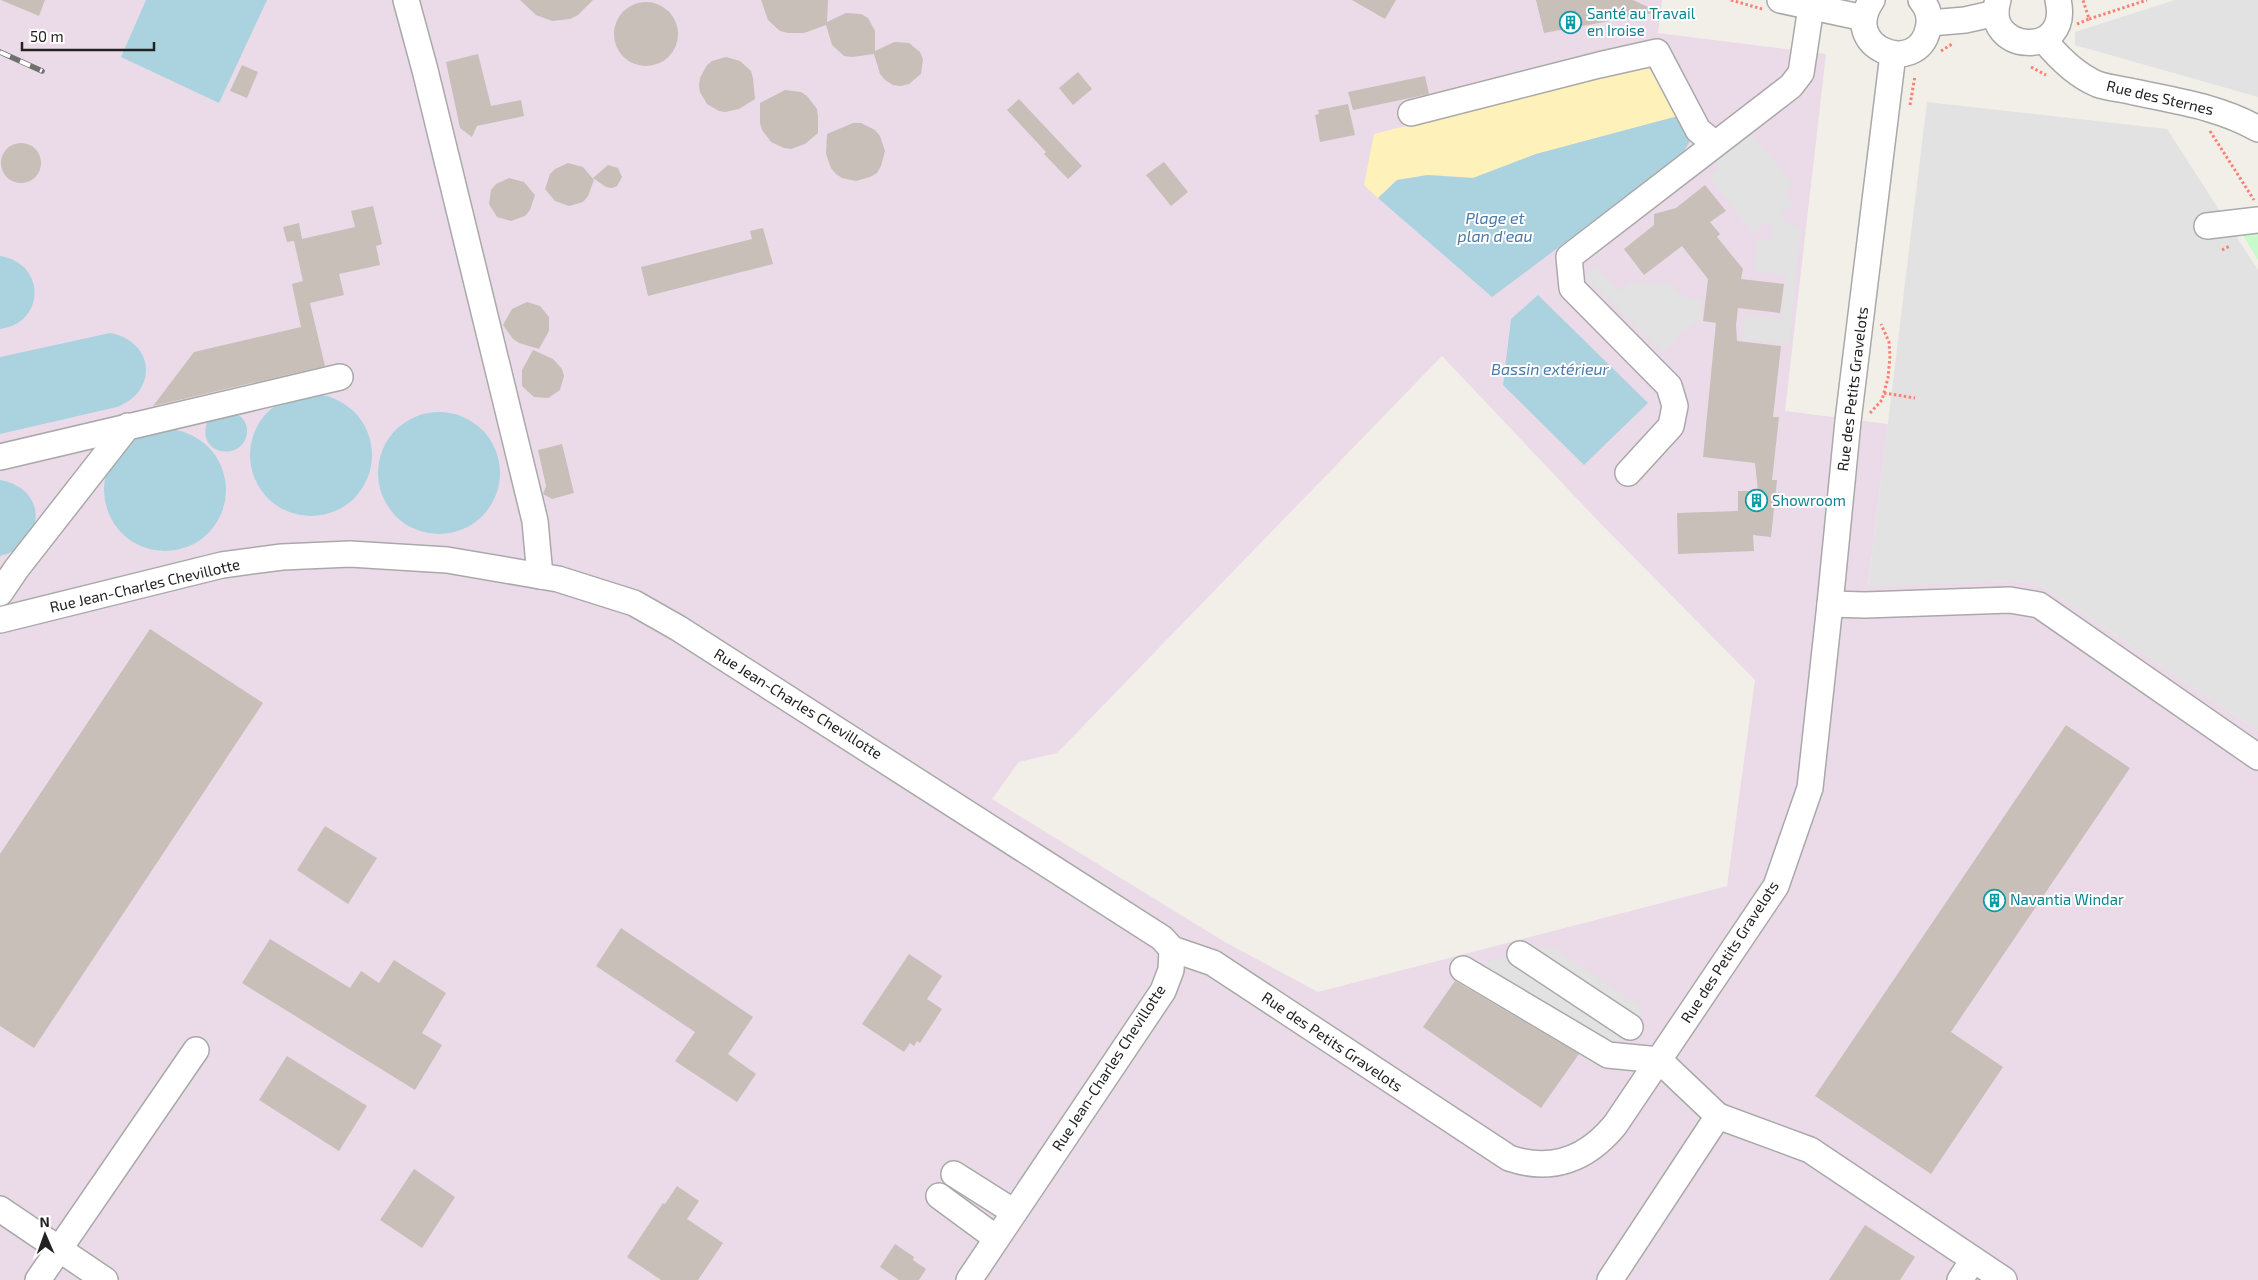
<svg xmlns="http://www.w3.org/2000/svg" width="2258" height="1280" font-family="'Exo 2',sans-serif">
<rect width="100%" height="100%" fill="#f2efe9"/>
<!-- industrial -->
<path fill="#ebdbe8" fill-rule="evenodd" d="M0,0H1662L1658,33L1826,54L1785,411L1888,424L1868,586L2015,581L2028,582L2044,587L2258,731V1280H0ZM1442,356L1601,524L1755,680L1727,886L1318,992L1225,942L992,799L1019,762L1057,753Z"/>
<!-- sand -->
<polygon fill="#fff1ba" points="1647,65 1678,116 1536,154 1473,178 1428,175 1397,180 1378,198 1364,185 1374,134"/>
<!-- park -->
<polygon fill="#c8facc" points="2258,217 2258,260 2242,234"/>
<!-- parking -->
<g fill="#e2e2e2">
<polygon points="2175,0 2258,0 2258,97 2075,45 2075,32"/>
<polygon points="1927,102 2167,129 2258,270 2258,731 2044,587 2028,582 2015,581 1868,587"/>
<polygon points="1748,130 1794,185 1785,193 1793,204 1780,214 1787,224 1801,228 1789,344 1741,339 1744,315 1781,319 1786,275 1753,271 1758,239 1770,239 1772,226 1766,221 1754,234 1709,177 1719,168 1711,157"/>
<polygon points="1596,267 1620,291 1632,282 1671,284 1683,297 1701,299 1701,320 1682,332 1663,354 1585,277"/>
<polygon points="1550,946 1643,1009 1603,1061 1463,969"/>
</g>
<!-- water -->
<g fill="#aad3df">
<polygon points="146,0 267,0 219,103 121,57"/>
<polygon points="1678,116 1692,138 1681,156 1492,297 1378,198 1397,180 1428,175 1473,178 1536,154"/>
<path d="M0,256C46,263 46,323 0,329Z"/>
<polygon points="1538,295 1648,403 1584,465 1503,385 1511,319"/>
<path d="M110,333C154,341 159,391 117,407L0,434V357Z"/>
<circle cx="311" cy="455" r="61"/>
<circle cx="439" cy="473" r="61"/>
<path d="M234,412C241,416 247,422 247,430C247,463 193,457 208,420Z"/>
<circle cx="165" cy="490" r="61"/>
<path d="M0,480C50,489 45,545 0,556Z"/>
</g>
<!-- building -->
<g fill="#c7bfb8">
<polygon points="1,0 45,0 39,16"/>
<polygon points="520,0 593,0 578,15 570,19 552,21 536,15"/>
<polygon points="761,0 828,0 827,22 846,13 861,14 868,18 875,31 875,51 894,42 909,43 920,52 923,59 921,74 909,84 901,86 893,85 885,80 880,74 874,54 852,57 844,56 832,45 826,25 804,33 788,33 780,31 768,20"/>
<polygon points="1352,0 1396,0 1385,19"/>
<polygon points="1536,0 1633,0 1659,12 1544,33"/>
<circle cx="646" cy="34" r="32"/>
<polygon points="478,54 491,106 521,100 524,116 477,126 472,137 460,128 446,62"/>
<polygon points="726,57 740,61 751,71 753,78 755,99 739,109 725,112 719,111 707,104 700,92 699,85 700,78 707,65 712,61"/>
<polygon points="242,65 258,72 247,98 230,91"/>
<polygon points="1078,72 1092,89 1073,105 1059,88"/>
<polygon points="1425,76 1429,94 1353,110 1348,92"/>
<polygon points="785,90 801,92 807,96 817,109 818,117 818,133 805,144 791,149 784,148 771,142 762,130 760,123 760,103"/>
<polygon points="1019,99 1082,166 1068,179 1044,154 1046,152 1007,110"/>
<polygon points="1348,104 1355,135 1320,142 1315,115 1319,114 1318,110"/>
<polygon points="853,123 861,123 875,130 880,136 885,151 881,166 877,173 870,177 856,181 842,178 836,174 831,168 826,154 827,134"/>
<circle cx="21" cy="163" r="20"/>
<polygon points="1164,162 1188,192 1171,206 1146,175"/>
<polygon points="568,163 583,167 594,180 588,196 583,202 569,206 555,201 545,189 550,174 555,169"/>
<polygon points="608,165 618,168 622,177 617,186 612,188 606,187 593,178"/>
<polygon points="509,178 524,182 535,195 530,210 525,216 511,221 497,217 489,204 491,190 496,184"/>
<polygon points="1705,185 1726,211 1710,222 1720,234 1717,237 1743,269 1741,279 1784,284 1780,313 1738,308 1736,325 1737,341 1781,346 1773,417 1779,417 1772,480 1777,480 1771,537 1753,535 1754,551 1678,554 1677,513 1738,511 1738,491 1758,491 1755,463 1703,457 1716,323 1703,321 1708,279 1682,246 1644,275 1624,249 1654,225 1654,214 1676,208"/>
<polygon points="373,206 382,244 376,246 380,265 339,274 344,295 310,303 325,366 153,406 194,352 301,327 292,284 303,281 294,241 287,242 283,227 299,223 302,239 355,227 351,211"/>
<polygon points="763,228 773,264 648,296 641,267 752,239 750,231"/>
<polygon points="527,302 540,306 549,317 549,331 539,349 519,343 513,339 503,325 512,309"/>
<polygon points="533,350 553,359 562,369 564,376 560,390 548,398 534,397 522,386 522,370"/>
<polygon points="562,444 574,493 552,499 543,494 546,486 538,450"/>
<polygon points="150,629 263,703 34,1048 0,1026 0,854"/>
<polygon points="2066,725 2130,768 1951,1032 2003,1067 1931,1174 1815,1096"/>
<polygon points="325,826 377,858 348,904 297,870"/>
<polygon points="621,928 753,1017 728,1054 756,1074 737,1102 675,1061 695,1032 596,966"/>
<polygon points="270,939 350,988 361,971 379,983 394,960 446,993 422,1033 442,1045 415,1090 242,983"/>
<polygon points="909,954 942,976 927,999 942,1009 920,1043 917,1041 914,1046 910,1043 904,1052 862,1024"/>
<polygon points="1455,981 1579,1054 1541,1108 1423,1027"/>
<polygon points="287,1056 367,1106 339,1151 259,1100"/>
<polygon points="414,1169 455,1197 422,1248 380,1220"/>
<polygon points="677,1186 699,1201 687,1219 723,1243 698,1280 661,1280 627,1257 663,1203 665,1204"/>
<polygon points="1865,1225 1915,1257 1900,1280 1829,1280"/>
<polygon points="895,1244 914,1257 913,1260 926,1269 919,1280 899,1280 880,1267"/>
</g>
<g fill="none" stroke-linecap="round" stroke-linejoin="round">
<defs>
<g id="minor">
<polyline points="406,0 425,70 535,521 540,576"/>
<polyline points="1780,0 1864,18"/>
<path d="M1872,0C1839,47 1917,78 1928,29C1931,18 1928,8 1921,0"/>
<path d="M1998,0C1981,52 2072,61 2058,0"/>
<polyline points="1930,23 1965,20 1996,13"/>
<path d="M2044,40C2058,57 2076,75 2097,84C2108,88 2122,89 2134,92C2176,101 2220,107 2258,129"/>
<polyline points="1411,113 1599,65 1657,52 1698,130 1714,143"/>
<polyline points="2207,226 2258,220"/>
<polyline points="0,457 340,377"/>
<polyline points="1628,473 1671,426 1675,406 1669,386 1572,288 1569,257 1791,86 1801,73 1811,7"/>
<polyline points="0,593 17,568 128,426"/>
<polyline points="1830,604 1865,605 2010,600 2039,605 2258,757"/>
<polyline points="0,620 222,565 282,557 350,554 447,560 558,579 634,603 678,628 1162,938 1172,949 1171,970 1163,991 969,1280"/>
<path d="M1172,949L1213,963L1509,1158C1552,1173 1587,1159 1615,1125L1776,886L1810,788L1830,604L1848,421L1893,54"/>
<polyline points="1520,954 1630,1027"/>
<polyline points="1463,969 1608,1055 1659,1060 1718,1116 1610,1280"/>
<polyline points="1718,1116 1810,1150 2004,1280"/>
<polyline points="954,1174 1014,1212"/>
<polyline points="939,1196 996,1238"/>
<polyline points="0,1209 105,1280"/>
<polyline points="38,1280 196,1050"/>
<polyline points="1960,1280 1973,1260"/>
</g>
</defs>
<!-- minor casing -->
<use href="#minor" stroke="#a9a9a9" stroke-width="28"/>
<!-- path -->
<g stroke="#fa8072" stroke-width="3" stroke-dasharray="2.5 2.5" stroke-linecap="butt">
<polyline points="1731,0 1762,9"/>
<polyline points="2089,19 2147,0"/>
<polyline points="2077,24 2089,19 2083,0"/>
<polyline points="1941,51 1952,44"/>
<polyline points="2031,67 2046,75"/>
<polyline points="1910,105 1915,76"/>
<polyline points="2210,131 2254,200"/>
<polyline points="2222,250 2230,246"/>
<polyline points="1884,393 1915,398"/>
<polyline points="1870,413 1882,400 1888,378 1890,356 1889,342 1881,324"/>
</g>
<!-- minor -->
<use href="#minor" stroke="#fff" stroke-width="25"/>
<defs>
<polyline id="rail" points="0,52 42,71"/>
</defs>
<!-- rail casing -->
<use href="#rail" stroke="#707070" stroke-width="5.5"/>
<!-- rail -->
<use href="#rail" stroke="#fff" stroke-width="4" stroke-dasharray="11" stroke-linecap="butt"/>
</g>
<!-- icons -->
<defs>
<symbol id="building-ring" viewBox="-11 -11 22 22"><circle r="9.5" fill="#fff" stroke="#0f9aa8" stroke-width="1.5"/><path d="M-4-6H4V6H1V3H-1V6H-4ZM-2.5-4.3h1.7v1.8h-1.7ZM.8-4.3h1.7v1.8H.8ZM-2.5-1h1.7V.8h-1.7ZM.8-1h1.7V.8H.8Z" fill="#0f9aa8"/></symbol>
</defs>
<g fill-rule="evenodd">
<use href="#building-ring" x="1558" y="10" width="25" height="25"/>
<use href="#building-ring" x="1744" y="488" width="25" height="25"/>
<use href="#building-ring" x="1982" y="888" width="25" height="25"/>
</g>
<g text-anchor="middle" stroke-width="4" stroke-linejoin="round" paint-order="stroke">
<!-- culture labels -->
<g font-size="15" fill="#0d838f" stroke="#fff" text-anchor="start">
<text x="1587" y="19">Santé au Travail<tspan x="1587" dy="17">en Iroise</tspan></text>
<text x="1772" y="506">Showroom</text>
<text x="2010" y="905">Navantia Windar</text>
</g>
<!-- street labels -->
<g font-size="15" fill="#222" stroke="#fff">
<text transform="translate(2160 98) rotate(13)" y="5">Rue des Sternes</text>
<text transform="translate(1853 389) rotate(-83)" y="5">Rue des Petits Gravelots</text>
<text transform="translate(145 586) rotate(-13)" y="5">Rue Jean-Charles Chevillotte</text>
<text transform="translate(798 704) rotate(32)" y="5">Rue Jean-Charles Chevillotte</text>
<text transform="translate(1730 952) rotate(-57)" y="5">Rue des Petits Gravelots</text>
<text transform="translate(1332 1042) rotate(34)" y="5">Rue des Petits Gravelots</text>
<text transform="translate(1109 1068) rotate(-57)" y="5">Rue Jean-Charles Chevillotte</text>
</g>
<!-- water labels -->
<g font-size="16" font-style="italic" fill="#4a7aab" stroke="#fff">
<text x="1495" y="224">Plage et<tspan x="1495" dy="18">plan d'eau</tspan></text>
<text x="1550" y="375">Bassin extérieur</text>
</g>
</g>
<!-- north arrow -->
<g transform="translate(45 1235) rotate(358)" stroke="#ffffff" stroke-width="4" paint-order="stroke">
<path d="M0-4L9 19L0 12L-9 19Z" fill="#222222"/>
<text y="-8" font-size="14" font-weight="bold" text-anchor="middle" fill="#222222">N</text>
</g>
<!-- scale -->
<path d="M22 42v8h132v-8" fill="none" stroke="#222222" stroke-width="2.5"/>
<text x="30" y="42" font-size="15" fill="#222222" stroke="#ffffff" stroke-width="4" paint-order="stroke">50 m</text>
</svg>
